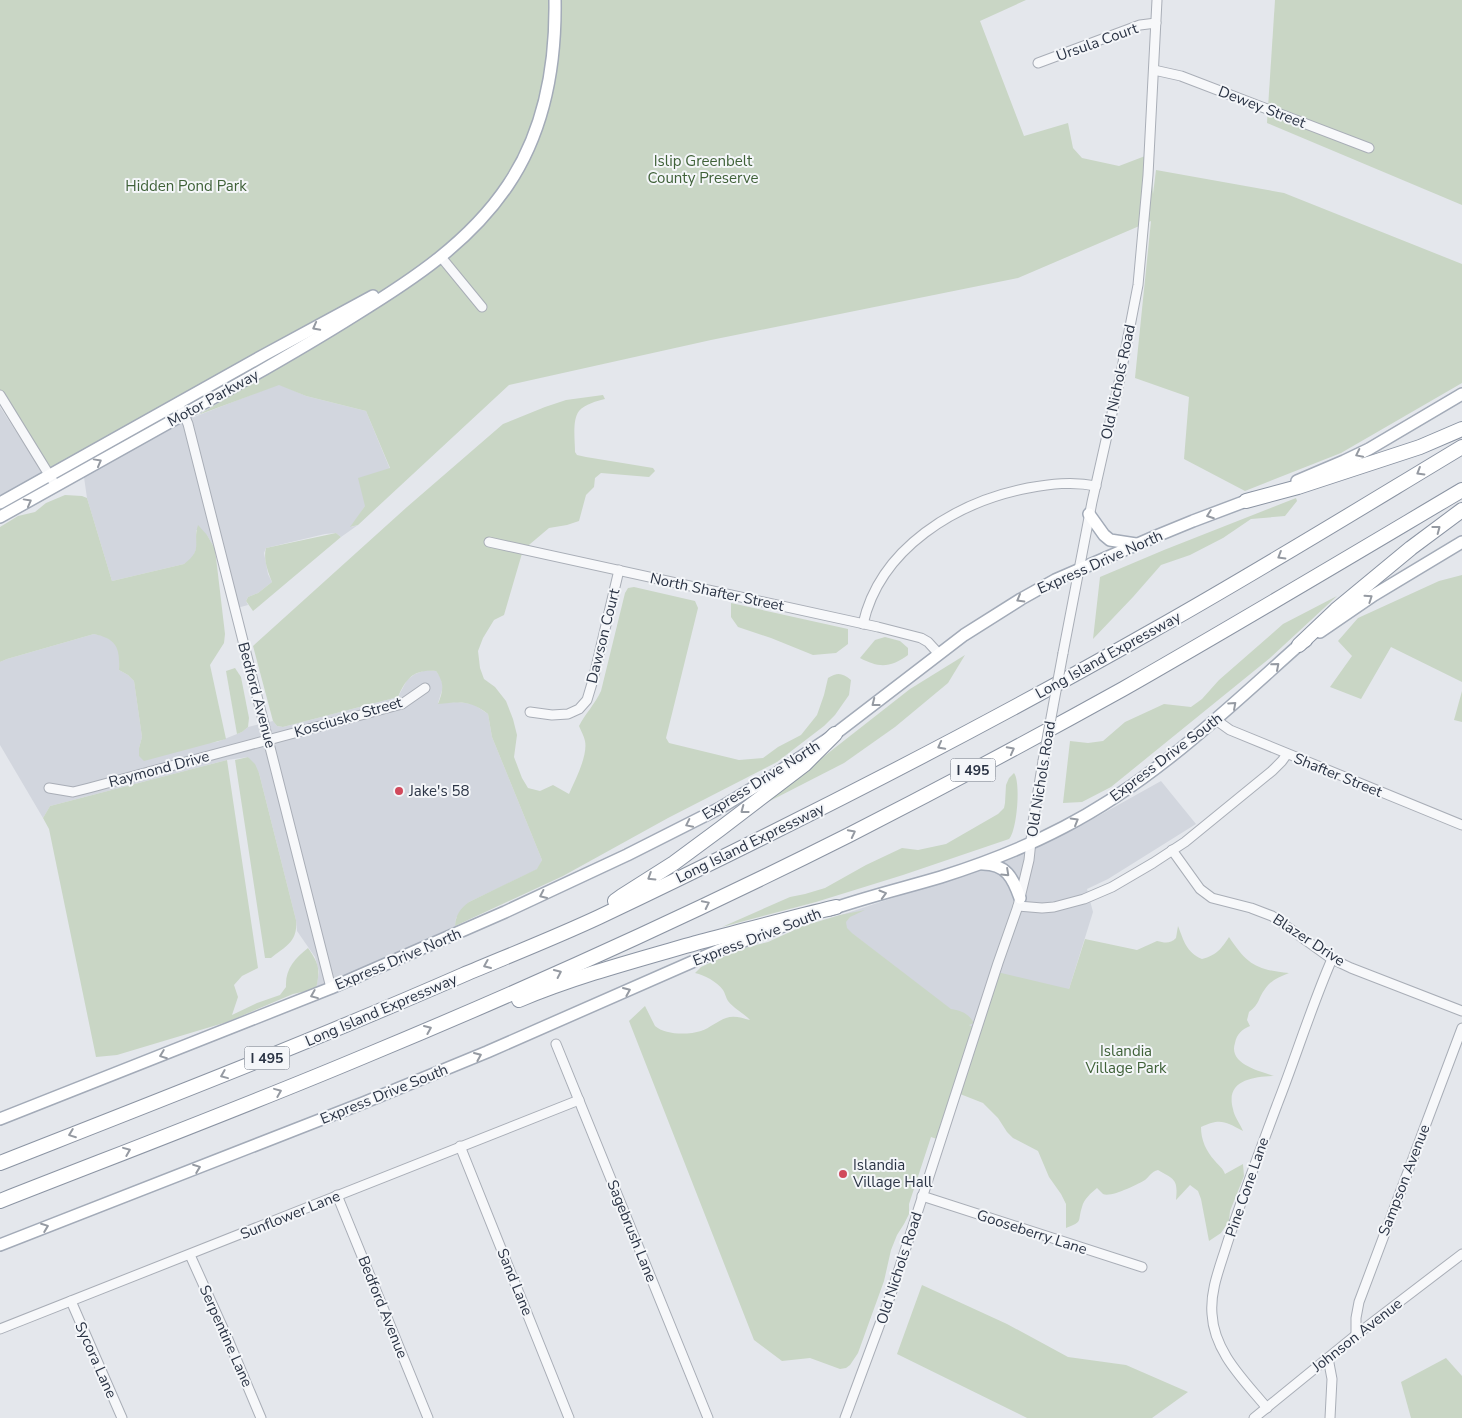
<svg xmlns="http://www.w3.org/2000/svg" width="1462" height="1418" font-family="'Nunito Sans',sans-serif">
<rect width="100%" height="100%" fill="#e4e7ec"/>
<!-- built -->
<g fill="#d2d6de">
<polygon points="279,384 306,396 366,411 390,469 351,527 358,525 341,537 336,533 325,534 266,548 264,553 268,574 272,582 258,593 248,597 246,601 248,605 237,608 222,550 215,549 207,535 196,530 197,546 193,558 184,564 112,581 87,498 84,477 189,419"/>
<polygon points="0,407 43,473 0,496"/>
<polygon points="94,634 104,636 113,641 118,647 120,659 119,670 128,675 134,681 142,737 139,748 217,742 242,732 248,727 273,721 277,726 283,727 398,697 407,680 415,674 426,670 436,671 441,678 443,687 438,703 457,702 473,704 488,714 492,737 542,860 538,869 469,902 456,918 455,926 316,989 319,972 315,957 297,931 296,920 259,773 248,757 227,760 50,806 43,818 0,745 0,662 7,659"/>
<polygon points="1161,781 1196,824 1108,879 1087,889 1093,912 1069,989 975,1027 936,1016 954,1012 832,918 977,870 1084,824"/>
</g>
<!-- green -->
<g fill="#c9d6c5">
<polygon points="0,0 1026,0 980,21 1024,136 1068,123 1073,148 1082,158 1119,166 1153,153 1152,176 1153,194 1156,170 1284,193 1462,264 1462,383 1341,453 1245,491 1184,459 1189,397 1135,378 1151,221 1018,278 711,340 509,385 358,525 350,527 365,506 358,478 390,468 366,411 306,396 279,385 198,415 297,357 286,356 395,284 279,347 50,475 0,394"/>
<polygon points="1275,0 1462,0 1462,205 1267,123"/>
<path d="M603,395L605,399C597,401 585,404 579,411C572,420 575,440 575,452L577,455L586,457L653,468L655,471L649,477L601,473L595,478L594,487L586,495L579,521L567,525L549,528L523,550L504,615L494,620L483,638L478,651L480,668L484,679L495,687L506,701L513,719L517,735L514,757L522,778L528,788L540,791L553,785L569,794C575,780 588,756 585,741C584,736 581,731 579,726C585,714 595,704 601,691L625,593L628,588L634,587L695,601L698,608L666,738L669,743L739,760L763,758L778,747L801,735L817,715L824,695L828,678C838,672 842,673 851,680L849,695L835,715L824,726L777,762L668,818L563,876L455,926C456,914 460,909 469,902L537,869L542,860L492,737L488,714C469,700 461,702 438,704C443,690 445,684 436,671C414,669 406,678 398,697L283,727L277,726L273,721L253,646L407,507L503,424L545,407L566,400Z"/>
<path d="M65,495L82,496L87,498L112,581L184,564C204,549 192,543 198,525L207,535L215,549L225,634L224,643L210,665L226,739L144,761L139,756V748L142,737L134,681L128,675L119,670C120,648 117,639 94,634L7,659L0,662V527L18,516L35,512L46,503Z"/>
<polygon points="1296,498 1297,501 1285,516 1251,519 1223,538 1190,555 1161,565 1133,597 1093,639 1100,577 1164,550"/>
<path d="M336,533L341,537L253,611L246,601L248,597L258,593L272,582C268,572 263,559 266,548Z"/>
<polygon points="1462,575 1462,682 1391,647 1361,699 1330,687 1352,656 1338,641 1358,618 1439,581"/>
<polygon points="1337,596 1270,658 1111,787 1082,802 1063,803 1070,741 1088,743 1103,741 1125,722 1164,704 1191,707 1202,699 1219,680 1283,624"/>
<polygon points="731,603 848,629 848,644 836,653 813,655 771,638 738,627 731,617"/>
<path d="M885,637L900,641L908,648V655C890,668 879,668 860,658L875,640Z"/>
<polygon points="965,655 948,683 895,727 844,763 762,805 910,689"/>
<polygon points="235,668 241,677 249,718 248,727 242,732 237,734 226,671"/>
<polygon points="1462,691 1462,722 1454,720"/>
<path d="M248,757L255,764L259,773L296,920C298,942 286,946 271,958H265L235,760Z"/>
<path d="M227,760L258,968L242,976L234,985L238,997L232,1015L257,1003L280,995L286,987C285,969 295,958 308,948C320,965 320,970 316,989L293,994L227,1022L117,1055L96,1057L49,829L43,818L50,806Z"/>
<path d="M1014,773C1021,782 1017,831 1009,839L903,875L816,902L722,927L790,897L805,894L825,888L866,865L902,848L918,850L946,844L998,814L1004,808L1005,803L1006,785L1009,778Z"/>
<path d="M865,910L850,917L846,922L847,928L852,933L951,1009C962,1011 968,1013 974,1023L969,1025L974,1027L993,971L1069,989L1085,939L1137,950L1157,941C1165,943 1170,944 1176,938L1178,926C1184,941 1186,952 1202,959C1217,955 1221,949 1229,937C1247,964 1256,970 1289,973C1279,977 1271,980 1265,989C1258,998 1260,1004 1249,1012L1247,1020L1250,1026C1241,1030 1237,1034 1235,1043C1228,1064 1260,1071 1274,1076C1253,1077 1225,1080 1233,1109C1234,1116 1240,1124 1243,1131C1225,1121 1220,1118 1201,1127C1201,1140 1206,1151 1215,1161C1219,1166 1223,1168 1225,1174L1243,1164L1244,1176L1230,1211L1229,1221L1221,1233L1209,1241L1201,1199L1198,1191L1190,1185L1176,1200C1178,1179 1175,1180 1158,1170C1151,1172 1150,1176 1145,1180C1138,1184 1111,1198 1103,1194C1101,1192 1099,1190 1097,1188C1091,1193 1084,1199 1082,1207C1077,1222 1084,1221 1066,1228V1204L1061,1194L1049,1177L1038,1151L1013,1138L1007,1132L998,1118L983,1103L955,1092L940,1140L931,1137L909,1204V1214L904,1224L897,1235L891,1250L884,1281L858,1353L850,1365L846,1368L840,1369L810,1358L782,1361L754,1340L629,1021L645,1006L655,1026C665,1035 688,1035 701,1031C710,1028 717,1021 726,1018C734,1015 742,1018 750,1020C744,1013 734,1009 728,1001C726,998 725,993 723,990C717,982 705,975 695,973L701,967L740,949L768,942L803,926L840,915Z"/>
<polygon points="922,1285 1007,1324 1068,1357 1126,1365 1188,1392 1152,1418 1027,1418 897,1354"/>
<polygon points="1446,1358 1462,1376 1462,1418 1411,1418 1401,1382"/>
</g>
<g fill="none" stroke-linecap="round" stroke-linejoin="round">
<defs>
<g id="minor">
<polyline points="1038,63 1140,25 1156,23"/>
<polyline points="1154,70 1181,76 1369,148"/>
<polyline points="441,257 482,307"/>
<polyline points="0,395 56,486"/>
<polyline points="182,410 188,424 331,988"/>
<polyline points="489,542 878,627 921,638 928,642 939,654"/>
<path d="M863,624C880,548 956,502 1028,488C1050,484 1073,481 1096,486"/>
<polyline points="1063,653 1092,502 1120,378 1138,285 1148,175 1157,0"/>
<polyline points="530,712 552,715 568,714 579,709 587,700 593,680 619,570"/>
<polyline points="1216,720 1230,730 1462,825"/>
<polyline points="49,788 73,792 89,788 402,704 425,688"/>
<polyline points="1172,850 1200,889 1212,898 1251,908 1272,916 1332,959 1351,968 1462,1011"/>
<polyline points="1018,906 1042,908 1054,907 1084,899 1112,887 1153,863 1185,842 1272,771 1282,761 1287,754"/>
<polyline points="556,1044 708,1418"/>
<polyline points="460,1146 569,1418"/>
<polyline points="337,1195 428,1418"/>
<polyline points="922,1196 1142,1267"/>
<polyline points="190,1255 227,1337 261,1418"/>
<polyline points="71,1301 122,1418"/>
<polyline points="0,1329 579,1100"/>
<polyline points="1356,1335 1356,1318 1359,1302 1462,1028"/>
<polyline points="1328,1358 1332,1379 1330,1418"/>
<path d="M1267,1408C1244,1380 1214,1352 1212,1314C1210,1290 1220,1267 1227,1244C1242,1197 1260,1151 1277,1105C1296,1057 1311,1007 1332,959"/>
<polyline points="845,1418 891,1294 998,963 1018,906 1029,860 1033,822 1043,761"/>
<polyline points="1254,1418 1356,1335 1462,1254"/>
</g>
<g id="major">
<polyline points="1297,481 1344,461 1369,449 1462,394"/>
<polyline points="0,503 264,355 373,296"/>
<polyline points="1089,514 1104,535 1110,540 1136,544"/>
<path d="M0,517C83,471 165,425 247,379C284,358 320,337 355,315C412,280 470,242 508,185C545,130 556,65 555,0"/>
<polyline points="1320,632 1374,595 1462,542"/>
<path d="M983,864C1006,864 1013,878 1020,898"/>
<path d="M829,910C866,897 904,888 941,877C982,864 1026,847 1064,827C1153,781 1225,711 1299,645L1306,641"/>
<polyline points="0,1119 331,988 505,912 627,855 720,808 771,777 835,734 964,635 1021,599 1055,580 1154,537 1193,521 1254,498"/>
<polyline points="0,1245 363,1103 487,1052 717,951 783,926"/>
</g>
<g id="highway">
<polyline points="1246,501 1298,487 1420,447 1462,429"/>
<polyline points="1299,645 1336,610 1411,548 1462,510"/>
<polyline points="615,901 622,896 674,863 720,829 804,765 835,734"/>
<path d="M519,1000C576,976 637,960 696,943C743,931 789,918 836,907"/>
<path d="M0,1163C155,1102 310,1042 463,975C508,956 554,938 599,917C786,828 971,734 1152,631C1257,572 1359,509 1462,447"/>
<path d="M0,1201C122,1153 244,1107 365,1056C529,988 690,915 849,835C941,788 1033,739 1123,689C1237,624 1349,557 1462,490"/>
</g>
</defs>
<!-- minor casing -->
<use href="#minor" stroke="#a9aeb7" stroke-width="11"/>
<!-- major casing -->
<use href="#major" stroke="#a3abb8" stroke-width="14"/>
<!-- highway casing -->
<use href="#highway" stroke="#8b94a3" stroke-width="16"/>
<!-- minor -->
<use href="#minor" stroke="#f7f8fa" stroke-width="9"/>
<!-- major -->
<use href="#major" stroke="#fff" stroke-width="11"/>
<!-- highway -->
<use href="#highway" stroke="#fff" stroke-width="14"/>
<defs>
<polyline id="minor-bridge" points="1043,761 1063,653"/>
</defs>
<!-- minor-bridge casing -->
<use href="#minor-bridge" stroke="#a9aeb7" stroke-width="11" stroke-linecap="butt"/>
<!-- minor-bridge -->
<use href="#minor-bridge" stroke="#f7f8fa" stroke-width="9"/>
</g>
<!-- one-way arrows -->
<defs><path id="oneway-chevron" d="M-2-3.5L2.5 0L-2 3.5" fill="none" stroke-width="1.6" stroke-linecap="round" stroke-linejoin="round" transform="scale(1.25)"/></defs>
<g stroke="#959aa2">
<use href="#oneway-chevron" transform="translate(316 327) rotate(152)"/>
<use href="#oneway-chevron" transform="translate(1359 454) rotate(154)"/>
<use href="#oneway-chevron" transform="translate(98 462) rotate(-29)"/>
<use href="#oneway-chevron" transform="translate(1420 472) rotate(149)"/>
<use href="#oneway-chevron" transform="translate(28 502) rotate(-29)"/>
<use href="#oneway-chevron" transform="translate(1210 515) rotate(160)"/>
<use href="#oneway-chevron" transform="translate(1437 529) rotate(-37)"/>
<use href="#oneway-chevron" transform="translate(1281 556) rotate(149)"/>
<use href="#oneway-chevron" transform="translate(1369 598) rotate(-34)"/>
<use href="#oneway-chevron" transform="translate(1020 599) rotate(150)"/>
<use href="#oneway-chevron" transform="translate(1276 666) rotate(-41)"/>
<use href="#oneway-chevron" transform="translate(875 703) rotate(142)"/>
<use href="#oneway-chevron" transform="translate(1233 705) rotate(-42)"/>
<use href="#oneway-chevron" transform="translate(941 746) rotate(152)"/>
<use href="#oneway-chevron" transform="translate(1011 750) rotate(-28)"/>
<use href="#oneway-chevron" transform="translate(744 810) rotate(143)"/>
<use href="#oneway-chevron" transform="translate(1075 821) rotate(-30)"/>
<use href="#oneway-chevron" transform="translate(689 824) rotate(154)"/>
<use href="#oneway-chevron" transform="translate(852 833) rotate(-27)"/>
<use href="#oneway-chevron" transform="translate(1006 873) rotate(43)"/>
<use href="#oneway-chevron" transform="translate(651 877) rotate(148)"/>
<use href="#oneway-chevron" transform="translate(883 894) rotate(-16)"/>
<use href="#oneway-chevron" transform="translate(543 895) rotate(155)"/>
<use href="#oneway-chevron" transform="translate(706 904) rotate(-26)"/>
<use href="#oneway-chevron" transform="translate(487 965) rotate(157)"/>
<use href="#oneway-chevron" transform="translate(558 973) rotate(-25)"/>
<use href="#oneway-chevron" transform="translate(627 991) rotate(-23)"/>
<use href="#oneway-chevron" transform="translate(314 995) rotate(158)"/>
<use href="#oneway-chevron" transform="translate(428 1029) rotate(-23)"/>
<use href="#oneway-chevron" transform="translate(163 1055) rotate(159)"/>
<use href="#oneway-chevron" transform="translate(478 1056) rotate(-23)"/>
<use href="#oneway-chevron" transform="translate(224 1075) rotate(158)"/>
<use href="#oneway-chevron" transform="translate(278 1092) rotate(-22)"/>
<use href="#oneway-chevron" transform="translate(72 1134) rotate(159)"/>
<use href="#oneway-chevron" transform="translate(127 1151) rotate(-22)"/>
<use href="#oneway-chevron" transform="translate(197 1168) rotate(-21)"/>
<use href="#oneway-chevron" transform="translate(45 1227) rotate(-21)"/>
</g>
<!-- markers -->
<g fill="#d1495b" stroke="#f4f6f9" stroke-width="2">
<circle cx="399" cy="791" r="5"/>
<circle cx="843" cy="1174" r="5"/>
</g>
<g text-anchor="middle" stroke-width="4" stroke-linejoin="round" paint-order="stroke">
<!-- shield labels -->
<g fill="#f4f6f9" stroke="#676e7b" stroke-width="1">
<rect x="950.5" y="758.5" width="45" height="23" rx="4"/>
<rect x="244.5" y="1046.5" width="45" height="23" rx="4"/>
</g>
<g font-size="14" font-weight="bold" fill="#2b3445">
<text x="973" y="775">I 495</text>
<text x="267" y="1063">I 495</text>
</g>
<!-- street labels -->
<g font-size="15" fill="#2b3445" stroke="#f4f6f9">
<text transform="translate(1097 42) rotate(-20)" y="5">Ursula Court</text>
<text transform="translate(1262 107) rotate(21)" y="5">Dewey Street</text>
<text transform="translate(1118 382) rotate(-78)" y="5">Old Nichols Road</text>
<text transform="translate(213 398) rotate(-29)" y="5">Motor Parkway</text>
<text transform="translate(1100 562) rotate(-24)" y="5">Express Drive North</text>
<text transform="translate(717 592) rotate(12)" y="5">North Shafter Street</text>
<text transform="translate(603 636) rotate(-76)" y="5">Dawson Court</text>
<text transform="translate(1108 655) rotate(-29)" y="5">Long Island Expressway</text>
<text transform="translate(257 695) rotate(75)" y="5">Bedford Avenue</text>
<text transform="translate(348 717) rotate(-16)" y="5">Kosciusko Street</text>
<text transform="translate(1166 757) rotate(-37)" y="5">Express Drive South</text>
<text transform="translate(159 769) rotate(-15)" y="5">Raymond Drive</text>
<text transform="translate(1338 775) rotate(22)" y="5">Shafter Street</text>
<text transform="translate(1041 779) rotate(-81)" y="5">Old Nichols Road</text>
<text transform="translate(761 780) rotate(-32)" y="5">Express Drive North</text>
<text transform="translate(750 843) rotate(-26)" y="5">Long Island Expressway</text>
<text transform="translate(757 937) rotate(-21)" y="5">Express Drive South</text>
<text transform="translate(1309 940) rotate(33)" y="5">Blazer Drive</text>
<text transform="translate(398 959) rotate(-23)" y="5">Express Drive North</text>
<text transform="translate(381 1010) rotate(-23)" y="5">Long Island Expressway</text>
<text transform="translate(384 1094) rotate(-22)" y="5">Express Drive South</text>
<text transform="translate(1404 1180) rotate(-69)" y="5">Sampson Avenue</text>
<text transform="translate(1247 1187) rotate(-71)" y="5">Pine Cone Lane</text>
<text transform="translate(290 1215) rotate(-22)" y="5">Sunflower Lane</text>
<text transform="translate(632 1231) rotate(68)" y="5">Sagebrush Lane</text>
<text transform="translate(1032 1232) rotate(18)" y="5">Gooseberry Lane</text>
<text transform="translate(899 1268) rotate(-72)" y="5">Old Nichols Road</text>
<text transform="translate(515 1282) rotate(68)" y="5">Sand Lane</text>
<text transform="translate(383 1307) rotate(68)" y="5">Bedford Avenue</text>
<text transform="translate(1357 1335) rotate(-38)" y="5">Johnson Avenue</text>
<text transform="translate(226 1336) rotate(66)" y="5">Serpentine Lane</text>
<text transform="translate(96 1360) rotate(66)" y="5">Sycora Lane</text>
</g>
<!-- park labels -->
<g font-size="15" fill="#3f6138" stroke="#f4f6f9">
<text x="703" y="166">Islip Greenbelt<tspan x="703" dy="17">County Preserve</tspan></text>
<text x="186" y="191">Hidden Pond Park</text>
<text x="1126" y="1056">Islandia<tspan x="1126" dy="17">Village Park</tspan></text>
</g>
<!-- poi labels -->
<g font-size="15" fill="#2b3445" stroke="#f4f6f9" text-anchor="start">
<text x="409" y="796">Jake's 58</text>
<text x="853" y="1170">Islandia<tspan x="853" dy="17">Village Hall</tspan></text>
</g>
</g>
</svg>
